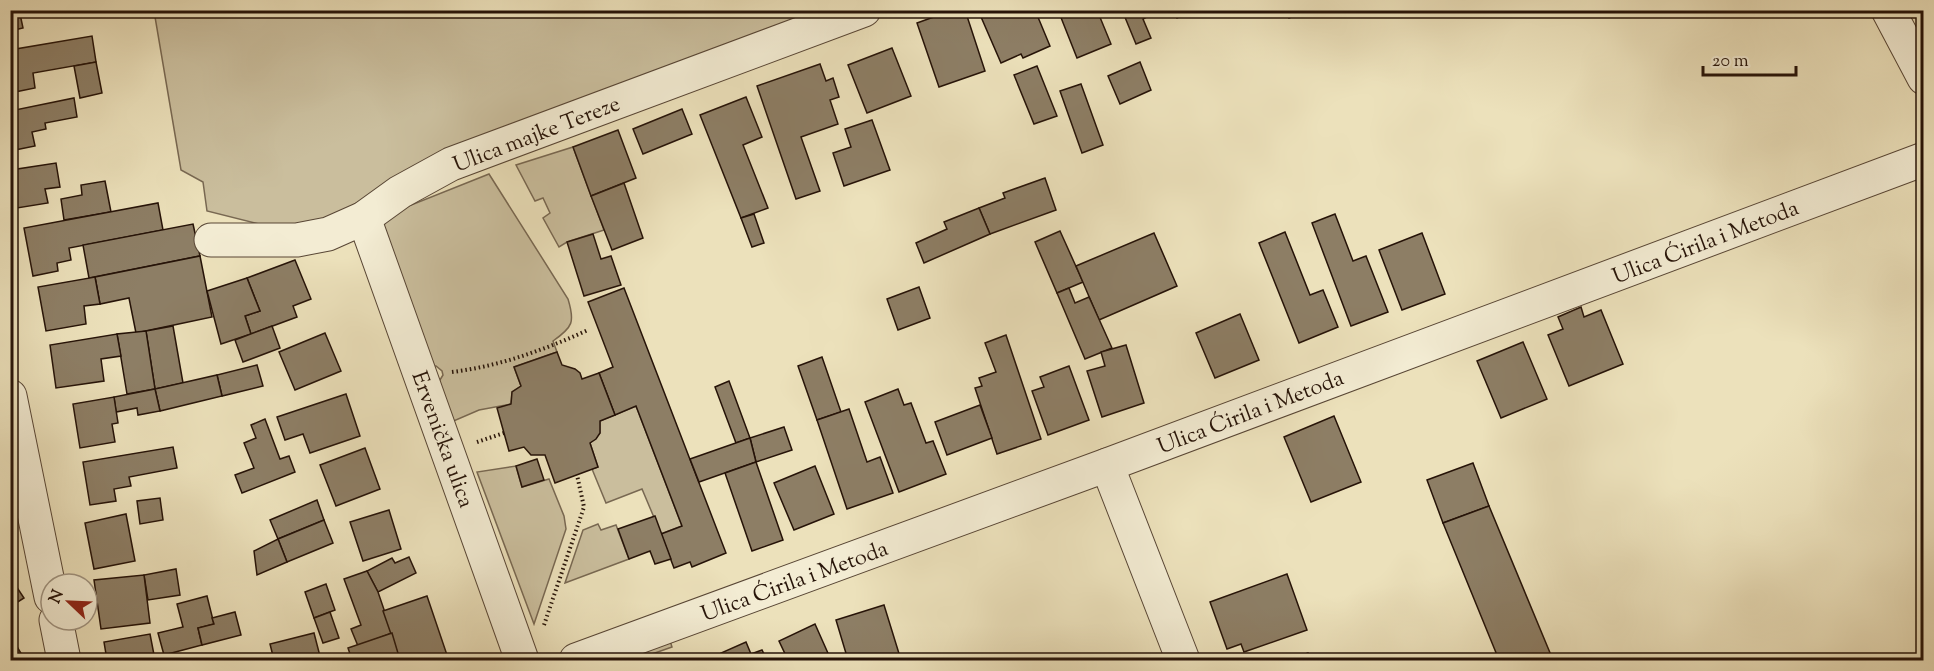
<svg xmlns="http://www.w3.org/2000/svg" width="1934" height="671" font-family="'Sorts Mill Goudy',serif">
<rect width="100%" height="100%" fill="#ece1bb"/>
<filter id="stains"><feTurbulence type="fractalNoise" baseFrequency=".00333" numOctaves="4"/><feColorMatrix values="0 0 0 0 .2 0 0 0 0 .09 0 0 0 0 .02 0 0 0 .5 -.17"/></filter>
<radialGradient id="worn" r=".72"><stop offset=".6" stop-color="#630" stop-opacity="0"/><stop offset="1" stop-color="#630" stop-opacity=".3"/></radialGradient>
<!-- green -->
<g fill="#cabe9d" stroke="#786852" stroke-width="1.5">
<polygon points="154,11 834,11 346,215 283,230 207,211 203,182 181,170"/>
<polygon points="573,147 604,230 567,242 559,247 543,218 550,213 543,198 535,201 516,165"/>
<path d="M489,174L568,299C575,322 573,327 553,341L557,352L514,367L521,386L512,392L511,404L479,410L449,423L438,383L443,375L442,371L436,366H428L381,230L391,213Z"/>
<polygon points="636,406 682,526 661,534 642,489 606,503 592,469 598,467 590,443 600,433 600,421"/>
<polygon points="516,466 522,487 549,479 564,516 566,529 534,624 477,472"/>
<polygon points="598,524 601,530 616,525 629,559 565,583 583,530"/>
<polygon points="668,634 672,647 635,660 599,660"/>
</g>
<!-- building -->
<g fill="#8d7e65" stroke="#261308" stroke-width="1.5">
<polygon points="10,10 37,10 20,14 23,28 10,31"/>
<polygon points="953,10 965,10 985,71 939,87 917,23"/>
<polygon points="978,10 1035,10 1050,46 1023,58 1021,54 1001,63"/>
<polygon points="1058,10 1097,10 1111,44 1077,58"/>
<polygon points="1122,10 1149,10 1151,15 1143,19 1151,38 1136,44"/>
<polygon points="1174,10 1195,10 1177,18"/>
<polygon points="1287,10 1310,10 1289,18"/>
<polygon points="92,36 96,62 33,73 35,88 10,93 10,50"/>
<polygon points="892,48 911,96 867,113 848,65"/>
<polygon points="96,62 102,93 80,98 74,66"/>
<polygon points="1140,62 1151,90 1120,104 1108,76"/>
<polygon points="820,64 826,81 833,78 839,97 830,100 838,124 801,137 820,191 796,199 757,86"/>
<polygon points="1037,66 1057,116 1034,124 1014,75"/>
<polygon points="1081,84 1103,145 1082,153 1060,91"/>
<polygon points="746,97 762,137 743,145 768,208 741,218 700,115"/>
<polygon points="74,98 77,117 45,123 46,129 32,132 35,146 10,151 10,111"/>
<polygon points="682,109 692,134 643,154 633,129"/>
<polygon points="872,120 890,170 844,186 833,153 851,147 845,129"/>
<polygon points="618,130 636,178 591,196 573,147"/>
<polygon points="56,163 60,187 45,189 48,203 17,208 11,170"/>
<polygon points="1045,178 1056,210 990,234 979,208 1005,198 1003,193"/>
<polygon points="105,181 111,212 64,220 61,199 82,195 81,185"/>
<polygon points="624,183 643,238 612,250 591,196"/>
<polygon points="158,203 163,230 69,248 71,260 57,263 58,271 33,276 24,228"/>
<polygon points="979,208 990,234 924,263 916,243 947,229 944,222"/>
<polygon points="754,214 764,243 752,247 741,218"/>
<polygon points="1335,214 1353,261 1366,256 1388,312 1351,326 1312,223"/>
<polygon points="193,224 200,256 89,278 83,245"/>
<polygon points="1060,231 1083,282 1057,293 1035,242"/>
<polygon points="1285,232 1310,295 1323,290 1338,327 1299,343 1259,243"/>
<polygon points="1154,233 1177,286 1099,320 1076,266"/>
<polygon points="1422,233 1445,294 1402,310 1379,250"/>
<polygon points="593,234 601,259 611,256 621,285 584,296 567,242"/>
<polygon points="200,256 212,317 136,333 129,298 100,304 95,277"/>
<polygon points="295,260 311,299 293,306 297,317 251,334 245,316 260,311 247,278"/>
<polygon points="95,277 100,304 84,306 86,324 46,331 38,287"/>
<polygon points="247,278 260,311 245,316 251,334 221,344 207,291"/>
<polygon points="919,287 930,318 898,330 887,299"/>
<polygon points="624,288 726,553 692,567 690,562 674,568 661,534 682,526 636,406 615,415 599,373 613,367 588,302"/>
<polygon points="1069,288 1075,303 1089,297 1112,348 1085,359 1057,293"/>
<polygon points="1581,307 1584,317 1601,310 1623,364 1569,386 1548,335 1563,329 1558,317"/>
<polygon points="1240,314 1259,360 1215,378 1196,333"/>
<polygon points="173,326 183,383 155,389 146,331"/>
<polygon points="272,326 280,348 243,362 235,340"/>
<polygon points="146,331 155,389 127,394 117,334"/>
<polygon points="325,333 341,371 295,390 279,352"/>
<polygon points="117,334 121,356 101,359 104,381 56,388 50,345"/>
<polygon points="1006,335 1041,439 997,454 975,388 982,386 979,378 996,372 985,343"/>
<polygon points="1523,342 1547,399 1501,418 1477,361"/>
<polygon points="1126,345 1144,403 1102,417 1087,371 1105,366 1101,352"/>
<polygon points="557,352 562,365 575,369 580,373 582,379 599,373 615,415 600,421 600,433 596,439 590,443 598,467 555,483 545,455 531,455 524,447 509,451 497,408 511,404 512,392 521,386 514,367"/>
<polygon points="822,357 841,412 817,420 798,366"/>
<polygon points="257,365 263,386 222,396 217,375"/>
<polygon points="1069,366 1089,420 1048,435 1032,391 1044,387 1040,377"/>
<polygon points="217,375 222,396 160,411 155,389"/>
<polygon points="729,381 750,438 736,443 715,387"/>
<polygon points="155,389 160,411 138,415 137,408 116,412 114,397"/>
<polygon points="898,389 904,405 911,403 926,443 933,441 946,474 899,492 865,402"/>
<polygon points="346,394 360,436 310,453 303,434 285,440 277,417"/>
<polygon points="114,397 118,423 112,424 115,442 80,448 73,404"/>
<polygon points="980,405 992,438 947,455 935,422"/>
<polygon points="849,409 867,462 880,457 893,493 847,509 817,420"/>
<polygon points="1334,416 1361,482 1311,502 1284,437"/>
<polygon points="265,419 280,459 289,456 295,472 242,493 235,475 254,468 244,443 256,438 251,425"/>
<polygon points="784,427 792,450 756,462 750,438"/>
<polygon points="750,438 756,462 699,482 690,459"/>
<polygon points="173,447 177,468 129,477 131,486 114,489 116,501 90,505 83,462"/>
<polygon points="365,448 380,489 336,506 320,465"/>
<polygon points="537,459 544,480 522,487 516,466"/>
<polygon points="756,462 783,540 752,551 725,473"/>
<polygon points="1473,463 1489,506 1443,523 1427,480"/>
<polygon points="815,466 834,514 794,530 774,483"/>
<polygon points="160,498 163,520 140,524 137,501"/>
<polygon points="317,500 324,520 278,539 270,520"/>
<polygon points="1489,506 1553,660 1499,660 1443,523"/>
<polygon points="389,510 401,549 363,561 350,522"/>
<polygon points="126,514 135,561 94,569 85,523"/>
<polygon points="655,516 671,559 655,564 650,551 629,559 618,529"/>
<polygon points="324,520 333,543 287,562 278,539"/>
<polygon points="278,539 287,562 257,575 254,551"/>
<polygon points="409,557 416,573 378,592 367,571 392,558 395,563"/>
<polygon points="176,569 180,595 148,600 144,575"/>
<polygon points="367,571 378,592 392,633 358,646 351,629 361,625 344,579"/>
<polygon points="1287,574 1307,630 1244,652 1241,644 1227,649 1210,602"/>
<polygon points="144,575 150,623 101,629 94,580"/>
<polygon points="10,577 24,598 10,607"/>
<polygon points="326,584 335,610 314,618 305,592"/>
<polygon points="207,596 214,624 198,628 202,645 164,655 158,633 183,627 177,604"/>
<polygon points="427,596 447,655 432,660 400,660 383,611"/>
<polygon points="884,605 901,660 848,660 836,620"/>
<polygon points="235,612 241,635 202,645 198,628 214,624 212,618"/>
<polygon points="330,612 339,638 323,643 314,618"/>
<polygon points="815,624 831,660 788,660 779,641"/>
<polygon points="314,633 321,660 274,660 270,644"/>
<polygon points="392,633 400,660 352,660 348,648"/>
<polygon points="150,634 155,660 107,660 104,642"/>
<polygon points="10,635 25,660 10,660"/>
<polygon points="746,642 751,654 762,650 767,660 725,660 721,653"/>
<polygon points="1308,653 1311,660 1289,660"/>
</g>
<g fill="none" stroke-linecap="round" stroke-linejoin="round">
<defs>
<g id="minor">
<polyline points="1888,10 1924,78"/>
<polyline points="364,218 522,660"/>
<polyline points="211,240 297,240 328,234 364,218 400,192 451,164 864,10"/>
<polyline points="10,396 51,597"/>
<polyline points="1107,465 1183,660"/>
<polyline points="56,620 64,660"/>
<polyline points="576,660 1107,465 1924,159"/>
</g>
</defs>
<!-- minor casing -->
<use href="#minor" stroke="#584635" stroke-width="35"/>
<!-- path -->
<g stroke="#261308" stroke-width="4" stroke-dasharray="1.5 3" stroke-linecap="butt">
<path d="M452,372C500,366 544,350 588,330"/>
<polyline points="477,442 504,433"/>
<polyline points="544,625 584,507 577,475"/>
</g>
<!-- minor -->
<use href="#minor" stroke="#f3ecd3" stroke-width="33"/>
</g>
<g text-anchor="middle" stroke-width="6" stroke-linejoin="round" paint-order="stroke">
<!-- street labels -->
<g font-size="22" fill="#261308" stroke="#f3ecd3">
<text transform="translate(536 133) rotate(-21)" y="8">Ulica majke Tereze</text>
<text transform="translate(1705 241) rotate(-21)" y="8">Ulica Ćirila i Metoda</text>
<text transform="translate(1250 411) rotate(-21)" y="8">Ulica Ćirila i Metoda</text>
<text transform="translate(444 439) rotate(70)" y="8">Ervenička ulica</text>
<text transform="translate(794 580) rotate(-20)" y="8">Ulica Ćirila i Metoda</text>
</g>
</g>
<!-- margin -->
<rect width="1934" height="671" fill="none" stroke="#ece1bb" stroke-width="36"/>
<rect x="12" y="12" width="1910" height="647" fill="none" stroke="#261308" stroke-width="3"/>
<rect x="18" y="18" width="1898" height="635" fill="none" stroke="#261308" stroke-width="1.5"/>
<!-- north arrow -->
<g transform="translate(69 602) rotate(293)"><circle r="28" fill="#f3ecd3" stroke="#a19582" stroke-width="1.5"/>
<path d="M0-4.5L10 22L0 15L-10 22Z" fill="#8f2418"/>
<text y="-9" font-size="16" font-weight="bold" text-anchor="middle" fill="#261308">N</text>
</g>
<!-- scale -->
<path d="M1703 66v9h93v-9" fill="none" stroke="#261308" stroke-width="3"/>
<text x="1712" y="66" font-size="18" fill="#261308" stroke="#f3ecd3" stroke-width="4.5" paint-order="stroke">20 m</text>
<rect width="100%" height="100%" filter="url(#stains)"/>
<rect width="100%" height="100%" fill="url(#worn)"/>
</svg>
